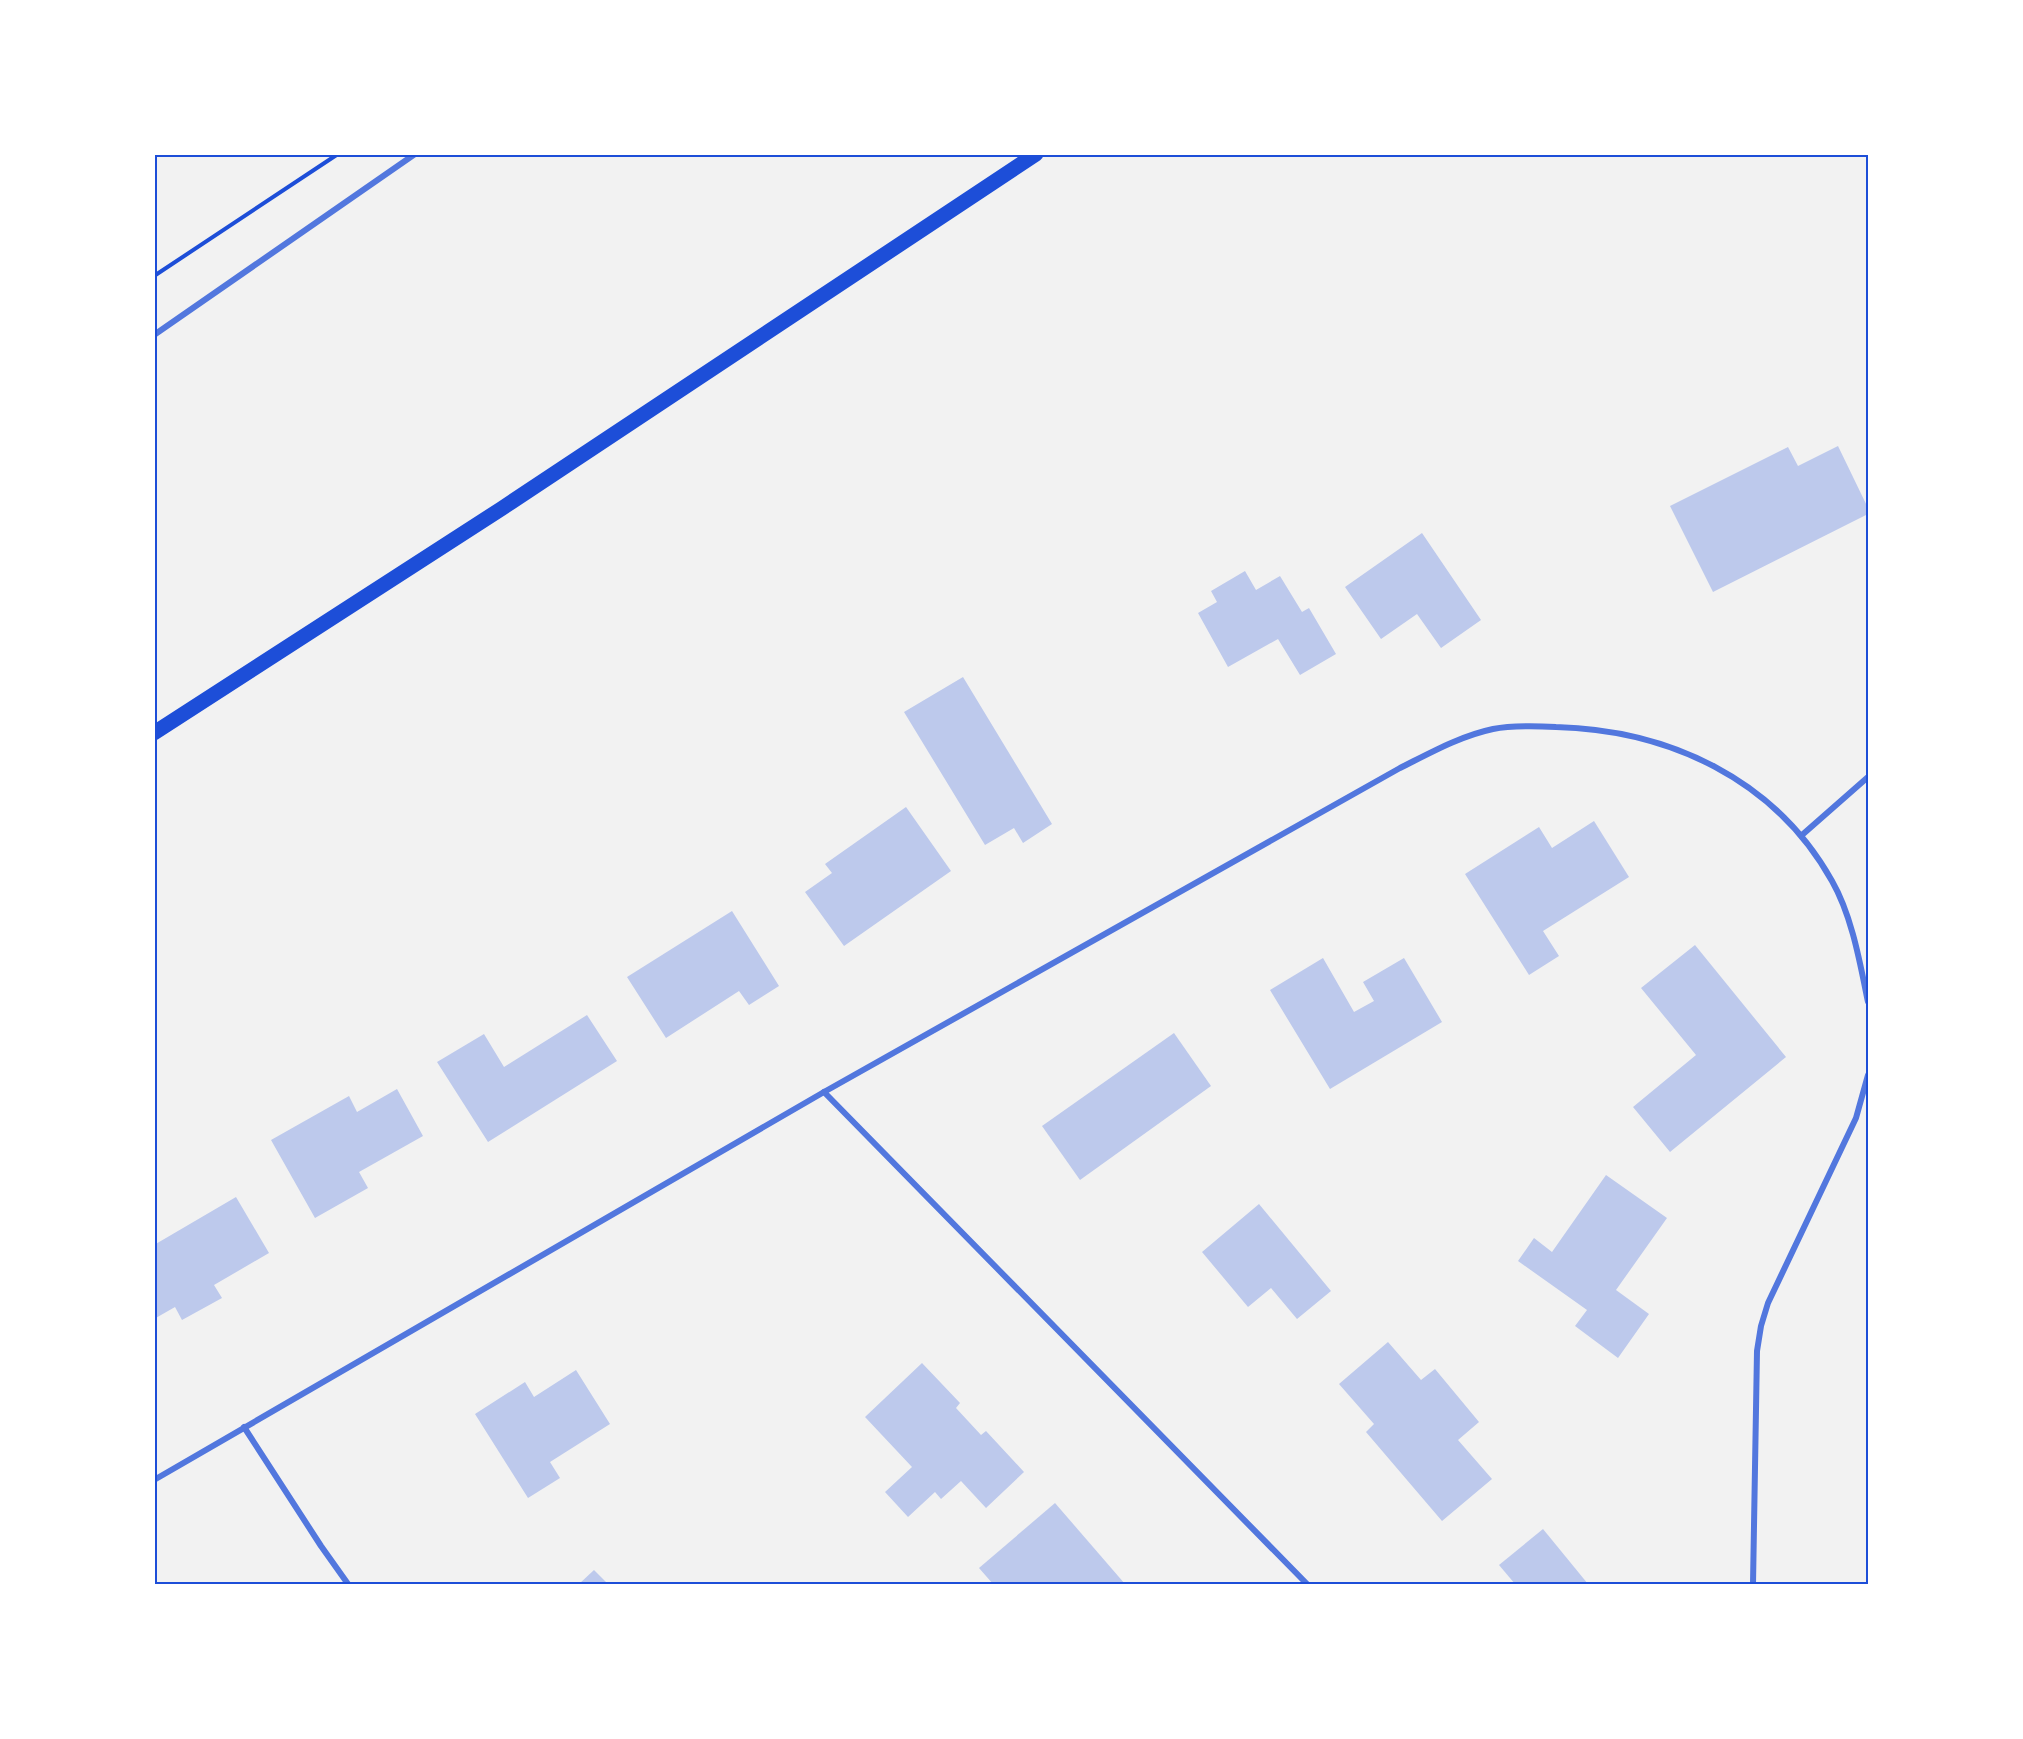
<svg xmlns="http://www.w3.org/2000/svg" width="2023" height="1739" font-family="Helvetica,sans-serif">
<rect width="100%" height="100%" fill="#f2f2f2"/>
<!-- building -->
<g fill="#bdc9ec">
<polygon points="1838,446 1868,508 1868,514 1713,592 1670,506 1788,447 1798,466"/>
<polygon points="1422,533 1481,620 1441,648 1417,614 1381,639 1345,587"/>
<polygon points="1245,571 1256,590 1280,576 1302,612 1309,608 1336,654 1300,675 1278,639 1228,667 1198,613 1217,602 1211,591"/>
<polygon points="963,677 1052,824 1023,843 1014,828 985,845 904,712"/>
<polygon points="906,807 951,871 844,946 805,892 832,873 825,864"/>
<polygon points="1594,821 1629,877 1543,931 1559,956 1529,975 1465,874 1539,827 1552,848"/>
<polygon points="732,911 779,986 749,1005 739,991 666,1038 627,977"/>
<polygon points="1695,945 1786,1057 1670,1152 1633,1107 1696,1055 1641,988"/>
<polygon points="1323,958 1354,1012 1374,1001 1363,982 1404,958 1442,1022 1330,1089 1270,990"/>
<polygon points="587,1015 617,1061 488,1142 437,1062 484,1034 504,1067"/>
<polygon points="1174,1033 1211,1086 1080,1180 1042,1126"/>
<polygon points="397,1089 423,1136 359,1172 368,1188 315,1218 271,1140 349,1096 357,1112"/>
<polygon points="1606,1175 1667,1218 1616,1290 1649,1314 1618,1358 1575,1326 1587,1310 1518,1261 1534,1238 1552,1252"/>
<polygon points="236,1197 269,1253 214,1285 222,1298 182,1320 175,1307 154,1319 154,1245"/>
<polygon points="1259,1204 1331,1291 1297,1319 1271,1288 1248,1307 1202,1252"/>
<polygon points="1388,1342 1421,1380 1435,1369 1479,1422 1458,1440 1492,1479 1442,1521 1366,1432 1374,1424 1339,1384"/>
<polygon points="922,1363 960,1403 956,1408 981,1435 986,1431 1024,1472 986,1508 961,1481 941,1499 935,1492 908,1517 885,1492 912,1467 865,1417"/>
<polygon points="576,1370 610,1424 550,1462 560,1478 528,1498 475,1414 525,1382 534,1397"/>
<polygon points="1055,1503 1125,1584 993,1584 979,1568"/>
<polygon points="1543,1529 1588,1584 1515,1584 1499,1565"/>
<polygon points="594,1570 608,1584 579,1584"/>
</g>
<g fill="none" stroke-linecap="round" stroke-linejoin="round">
<!-- path -->
<polyline stroke="#1d4ed8" stroke-width="4" points="154,276 338,154"/>
<!-- minor -->
<g stroke="#5277de" stroke-width="6">
<polyline points="154,335 415,154"/>
<polyline points="1802,835 1868,777"/>
<polyline points="824,1092 1307,1584"/>
<polyline points="244,1427 321,1546 348,1584"/>
<path d="M154,1480L824,1092L1400,768C1430,753 1460,736 1493,729C1513,725 1536,726 1556,727C1669,730 1775,779 1832,881C1852,916 1860,963 1868,1002"/>
<polyline points="1753,1584 1757,1351 1761,1326 1768,1303 1856,1118 1868,1075"/>
</g>
<!-- primary -->
<polyline stroke="#1d4ed8" stroke-width="15" points="154,733 501,509 1036,154"/>
</g>
<!-- border -->
<rect width="2023" height="1739" fill="none" stroke="#ffffff" stroke-width="312"/>
<rect x="156" y="156" width="1711" height="1427" fill="none" stroke="#1d4ed8" stroke-width="2"/>
</svg>
